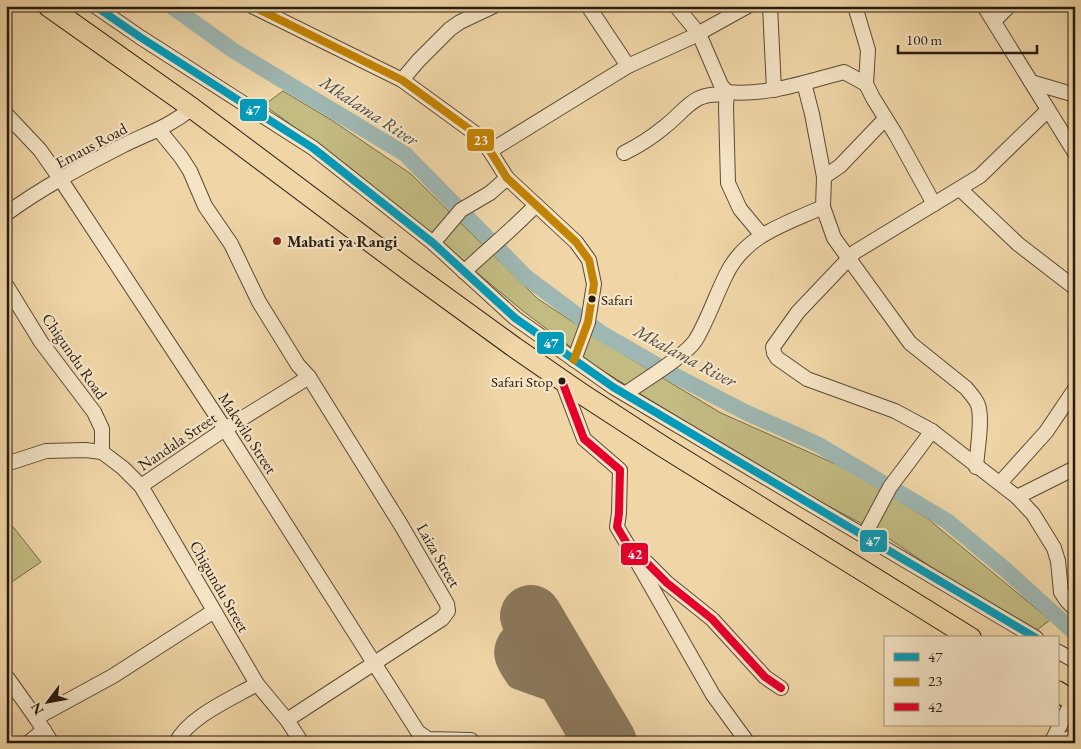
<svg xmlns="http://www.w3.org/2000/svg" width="1081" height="749" font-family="'EB Garamond',serif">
<rect width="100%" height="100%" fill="#f0d6a7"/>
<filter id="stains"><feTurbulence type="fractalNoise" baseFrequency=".004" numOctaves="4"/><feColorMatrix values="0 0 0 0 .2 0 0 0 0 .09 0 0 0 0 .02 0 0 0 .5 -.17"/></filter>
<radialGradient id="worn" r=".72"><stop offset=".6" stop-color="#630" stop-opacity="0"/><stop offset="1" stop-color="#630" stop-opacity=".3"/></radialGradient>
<!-- green -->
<g fill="#c2bb82" stroke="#746b49">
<polygon points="283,91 333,121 411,174 538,299 611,347 721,413 849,470 928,519 1050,620 1037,630 961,587 885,536 817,500 679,418 597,367 523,311 352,169 264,105"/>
<polygon points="6,518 41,562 6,586"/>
</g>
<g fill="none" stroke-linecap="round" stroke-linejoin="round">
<!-- river -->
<polyline stroke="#9eb7b2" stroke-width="16" points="171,6 234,51 405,154 526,277 601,333 674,375 745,412 817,444 947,521 1007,571 1075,633"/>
<!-- taxiway -->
<path stroke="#8c785c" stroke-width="25" d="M533,620C522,628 504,640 507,656C508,663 514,671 518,677L580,699"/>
<!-- runway -->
<polyline stroke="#8c785c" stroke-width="62" points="531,616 606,743"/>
<defs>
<g id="minor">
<polyline points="95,6 140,37 313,148 433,243 515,318 613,387 1036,638"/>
<polyline points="252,6 402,80 476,134 490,151 507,178 576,242 589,260 594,284 588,322 574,360"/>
<polyline points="588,6 628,66"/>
<path d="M676,6L699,34L721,85L727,92C767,96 806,82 844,72L866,84"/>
<polyline points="770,6 774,90"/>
<polyline points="855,6 868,50 866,84 873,98 896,135 934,204"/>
<polyline points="984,6 1075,153"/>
<polyline points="994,21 1009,6"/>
<polyline points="402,80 418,61 450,29 460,22 494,6"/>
<polyline points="1031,82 1075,95"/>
<path d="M804,83L812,114L824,177L823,207L834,238L910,343L966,388C970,393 976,399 978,405C983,419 977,451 976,467"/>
<polyline points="727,92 726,107 728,183 740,209 761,234"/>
<polyline points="1048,110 980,176 855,252 798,312 773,347 774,353 777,358 807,379 895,411 932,431 1017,497 1033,514 1054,548 1058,561 1061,592 1067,601 1075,609"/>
<polyline points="6,114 40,150 61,180 225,429 418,732 428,739 471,740"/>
<polyline points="159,130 181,157 190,171 205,206 231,244 259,302 298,365 309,377 401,525 447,604 448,611 442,619 287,720"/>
<polyline points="490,151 628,66 692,37 748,6"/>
<path d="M624,153C638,146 651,138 663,128C687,110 692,91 726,95"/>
<polyline points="824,177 840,166 885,119"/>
<polyline points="960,189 1018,244 1075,288"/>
<path d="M6,214C41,188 83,166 122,146C148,133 169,127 192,108"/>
<polyline points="433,243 461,210 490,193 507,178"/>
<path d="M464,272C488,249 513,229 536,205"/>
<polyline points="6,285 41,342 94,412 102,429 102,452"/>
<polyline points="562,381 584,439 620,470 619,513 617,527 632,552 647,563 667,583 712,619 765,677 781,688"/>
<path d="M625,394C643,381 684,357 695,341C706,324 716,295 726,275C745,235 785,224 823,207"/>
<polyline points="102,452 123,468 141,486 257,684 287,720 302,743"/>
<polyline points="6,464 46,451 85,450 102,452"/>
<polyline points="1000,483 1046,432 1075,389"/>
<polyline points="141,486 225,429 309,377"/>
<polyline points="1017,497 1075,468"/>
<polyline points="864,536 890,487 932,431"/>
<polyline points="635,558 713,695 748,743"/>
<polyline points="1057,651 1075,661"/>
<polyline points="6,676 36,718 52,743"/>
<polyline points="36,718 113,676 214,611"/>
<polyline points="28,743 44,730"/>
<path d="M176,743C188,717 233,698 257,684"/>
<polyline points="1051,743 1075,696"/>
<polyline points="1056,743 1075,736"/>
</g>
<g id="highway">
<polyline points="48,6 192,108 408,270 514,347 585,396 662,446 971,638"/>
<polyline points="1057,691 1075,702"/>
</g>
</defs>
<!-- minor casing -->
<use href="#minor" stroke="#594a36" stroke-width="16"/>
<!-- highway casing -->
<use href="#highway" stroke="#271b10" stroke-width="22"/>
<!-- minor -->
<use href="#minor" stroke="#f5e4c6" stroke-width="14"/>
<!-- highway -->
<use href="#highway" stroke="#f0d6a7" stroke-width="20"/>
<defs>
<polyline id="bus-1" points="95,6 140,37 313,148 433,243 515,318 613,387 1036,638"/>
<polyline id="bus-2" points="252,6 402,80 476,134 490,151 507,178 576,242 589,260 594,284 588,322 574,360"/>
<polyline id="bus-3" points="562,381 584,439 620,470 619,513 617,527 632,552 647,563 667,583 712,619 765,677 781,688"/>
</defs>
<!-- bus-1 casing -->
<use href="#bus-1" stroke="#f5e4c6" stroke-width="11"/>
<!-- bus-2 casing -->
<use href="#bus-2" stroke="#f5e4c6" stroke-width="11"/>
<!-- bus-3 casing -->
<use href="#bus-3" stroke="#f5e4c6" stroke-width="11"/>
<!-- bus-1 -->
<use href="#bus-1" stroke="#049bbb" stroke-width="8"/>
<!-- bus-2 -->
<use href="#bus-2" stroke="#c38304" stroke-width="8"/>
<!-- bus-3 -->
<use href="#bus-3" stroke="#e4002b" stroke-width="8"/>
</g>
<!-- markers -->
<circle fill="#8f2418" stroke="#f5e4c6" stroke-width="2" cx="277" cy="241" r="5"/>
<g fill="#271b10" stroke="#f5e4c6" stroke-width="2">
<circle cx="592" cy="299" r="4.5"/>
<circle cx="562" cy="381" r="4.5"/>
</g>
<g text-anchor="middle" stroke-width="4.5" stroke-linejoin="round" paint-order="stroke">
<!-- bus labels -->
<g font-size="15" fill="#271b10" stroke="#f5e4c6" text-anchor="start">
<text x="601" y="305">Safari</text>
<text x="553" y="387" text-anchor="end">Safari Stop</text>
</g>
<!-- street labels -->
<g font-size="16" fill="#271b10" stroke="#f5e4c6">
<text transform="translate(91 145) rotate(-28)" y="6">Emaus Road</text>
<text transform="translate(75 356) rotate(55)" y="6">Chigundu Road</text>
<text transform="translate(248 433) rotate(57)" y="6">Makwilo Street</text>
<text transform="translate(177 441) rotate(-34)" y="6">Nandala Street</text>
<text transform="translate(439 555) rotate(60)" y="6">Laiza Street</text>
<text transform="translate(220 586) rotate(60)" y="6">Chigundu Street</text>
</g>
<!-- poi labels -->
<g font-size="16" font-weight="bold" fill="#271b10" stroke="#f5e4c6" text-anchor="start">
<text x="287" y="247">Mabati ya Rangi</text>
</g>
<!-- water labels -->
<g font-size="18" font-style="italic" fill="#4b4a41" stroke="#f5e4c6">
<text transform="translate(369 111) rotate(33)" y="6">Mkalama River</text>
<text transform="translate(685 356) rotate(28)" y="6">Mkalama River</text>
</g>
</g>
<g stroke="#f5e4c6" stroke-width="2">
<rect x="239" y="98" width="29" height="24" rx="5" fill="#049bbb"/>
<rect x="466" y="128" width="29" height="24" rx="5" fill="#c38304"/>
<rect x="536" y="331" width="29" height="24" rx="5" fill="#049bbb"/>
<rect x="859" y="529" width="29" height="24" rx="5" fill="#049bbb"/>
<rect x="620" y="542" width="29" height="24" rx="5" fill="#e4002b"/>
</g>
<g font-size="14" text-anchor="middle" font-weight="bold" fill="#fff">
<text x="253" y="115">47</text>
<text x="481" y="145">23</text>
<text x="551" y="348">47</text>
<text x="873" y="546">47</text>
<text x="635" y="559">42</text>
</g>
<!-- margin -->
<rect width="1081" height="749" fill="none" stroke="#f0d6a7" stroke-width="25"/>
<rect x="8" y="8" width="1066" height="734" fill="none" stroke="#271b10" stroke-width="2.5"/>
<rect x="12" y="12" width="1056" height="724" fill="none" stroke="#271b10"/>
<!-- legend -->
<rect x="884" y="636" width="175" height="90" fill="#f5e4c6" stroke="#a3947d"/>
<rect x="894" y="653" width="25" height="8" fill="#049bbb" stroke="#a3947d"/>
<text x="928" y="662" font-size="15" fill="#271b10">47</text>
<rect x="894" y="678" width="25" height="8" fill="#c38304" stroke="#a3947d"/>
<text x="928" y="686" font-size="15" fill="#271b10">23</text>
<rect x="894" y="703" width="25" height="8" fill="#e4002b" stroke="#a3947d"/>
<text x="928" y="712" font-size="15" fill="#271b10">42</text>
<!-- north arrow -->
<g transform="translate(48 702) rotate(238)" stroke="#f5e4c6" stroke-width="4" paint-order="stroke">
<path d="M0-4L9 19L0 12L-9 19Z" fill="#271b10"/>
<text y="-8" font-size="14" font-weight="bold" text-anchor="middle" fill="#271b10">N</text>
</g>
<!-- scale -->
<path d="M898 45v8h139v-8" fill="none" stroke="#271b10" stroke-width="2.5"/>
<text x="906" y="45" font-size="15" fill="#271b10" stroke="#f5e4c6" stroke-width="4" paint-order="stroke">100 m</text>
<rect width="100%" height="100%" filter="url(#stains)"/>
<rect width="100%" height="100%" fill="url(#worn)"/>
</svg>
